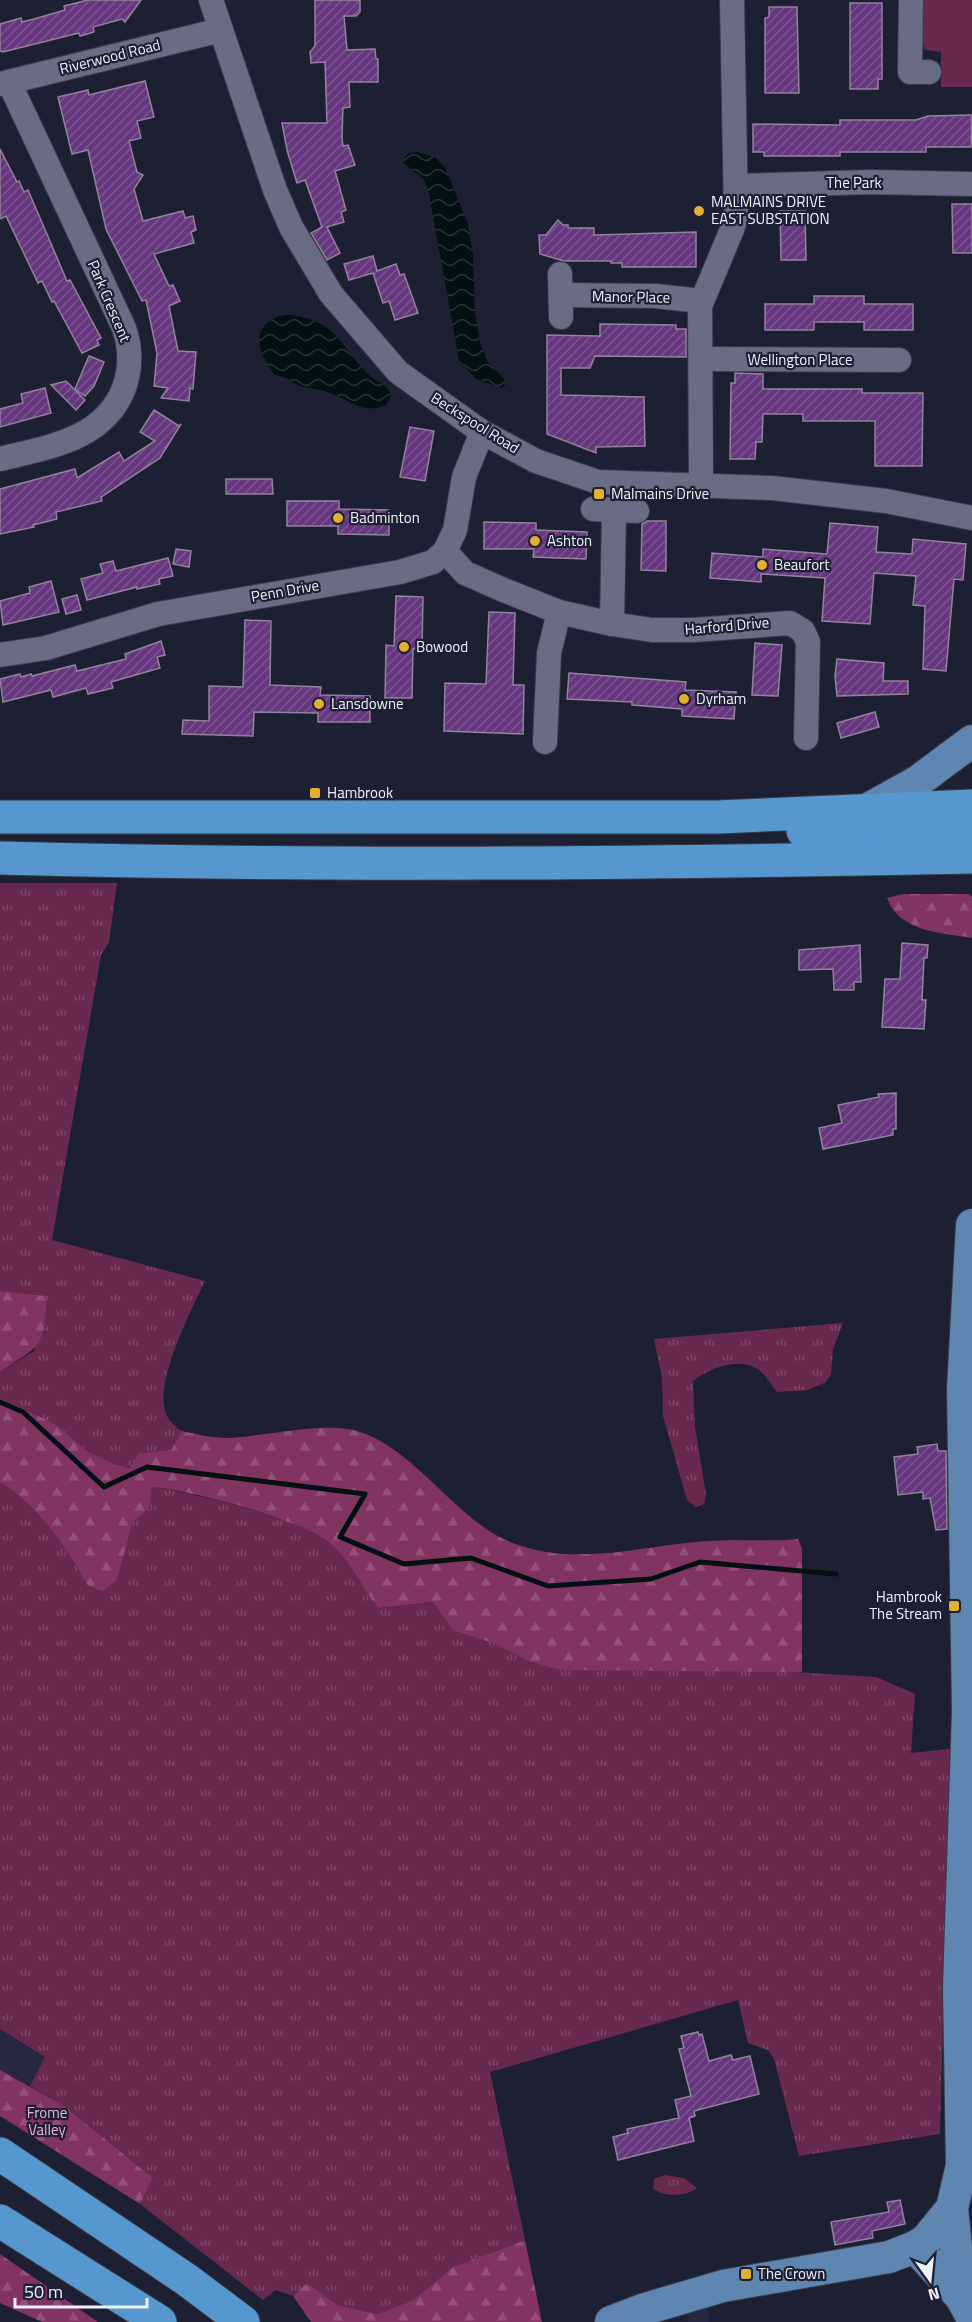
<svg xmlns="http://www.w3.org/2000/svg" width="972" height="2322" font-family="'Titillium Web',sans-serif">
<defs>
<pattern id="grass-tufts" width="24" height="20" patternUnits="userSpaceOnUse" patternTransform="scale(1.5)"><rect width="24" height="20" fill="#68294f"/><path d="M3 7l-1-3M5 7V3M7 7l1-3M15 17l-1-3M17 17v-4M19 17l1-3" fill="none" stroke="#7e4869"/></pattern>
<pattern id="forest-firs" width="22" height="20" patternUnits="userSpaceOnUse" patternTransform="scale(1.5)"><rect width="22" height="20" fill="#813362"/><path d="M5 1l3.5 6h-7zM16 11l3.5 6h-7z" fill="#935179"/></pattern>
<pattern id="water-waves" width="16" height="10" patternUnits="userSpaceOnUse" patternTransform="scale(1.5)"><rect width="16" height="10" fill="#021014"/><path d="M0 5q4-4 8 0t8 0" fill="none" stroke="#273337"/></pattern>
<pattern id="building-hatch" width="6" height="6" patternUnits="userSpaceOnUse" patternTransform="scale(1.5)"><rect width="6" height="6" fill="#66377e"/><path d="M-1 1l2-2M0 6l6-6M5 7l2-2" fill="none" stroke="#7c5491"/></pattern>
</defs>
<rect width="100%" height="100%" fill="#1d1f32"/>
<!-- built -->
<g fill="#262841">
<polygon points="0,2029 45,2057 30,2086 0,2070"/>
<polygon points="708,2307 709,2322 688,2322 687,2309"/>
</g>
<!-- grass -->
<g fill="url(#grass-tufts)">
<path d="M0,883H117L109,942L101,955L52,1240L205,1281C191,1310 159,1374 164,1405C165,1417 172,1425 182,1431L171,1450L140,1453L131,1468L114,1464L87,1451L55,1424L0,1398V1372L34,1351L47,1296L0,1291Z"/>
<path d="M843,1323L833,1349L831,1374L826,1382L808,1390L777,1392C771,1385 766,1375 759,1370C740,1356 709,1368 693,1381L695,1427L706,1494L704,1504L696,1507L687,1500L663,1416L662,1378L654,1339Z"/>
<path d="M0,1482C38,1506 67,1548 88,1586L117,1580L133,1522L148,1508L152,1487C192,1492 297,1518 328,1542C350,1559 361,1587 378,1608L433,1602L453,1631L493,1643L528,1661L677,1671L761,1670L876,1677L915,1694L911,1753L950,1749L940,2134L799,2156L774,2059L768,2050L748,2043L738,2000L490,2072L525,2240L453,2267L413,2300L378,2314L338,2305L307,2283L293,2296L276,2290L263,2300L140,2204L153,2178L63,2105L30,2086L45,2057L0,2029Z"/>
<path d="M665,2175L684,2178L697,2188C685,2197 665,2197 653,2189L654,2179Z"/>
</g>
<!-- forest -->
<g fill="url(#forest-firs)">
<path d="M903,894H969L972,897V938C942,933 899,932 887,898Z"/>
<path d="M0,1291L47,1296C42,1349 44,1343 0,1372Z"/>
<path d="M0,1398L55,1424L87,1451L114,1464L130,1468L139,1453L171,1450L182,1431C196,1434 212,1438 226,1438C264,1437 322,1421 357,1431C406,1444 450,1508 494,1534C561,1572 636,1546 707,1541C738,1539 768,1542 798,1539L802,1549V1672L561,1670L528,1661L493,1643L453,1631L433,1602L378,1608C361,1587 350,1559 328,1542C299,1519 190,1490 152,1487L149,1508L133,1522L117,1580L103,1591L88,1586C67,1548 38,1506 0,1482Z"/>
<polygon points="0,2070 63,2105 153,2178 140,2204 0,2116"/>
<polygon points="525,2240 542,2322 311,2322 293,2296 307,2283 338,2305 378,2314 413,2300 453,2267"/>
<polygon points="0,2254 98,2322 42,2322 0,2303"/>
</g>
<!-- park -->
<polygon fill="#68294f" points="921,0 972,0 972,87 941,87 941,52 925,50 922,42"/>
<!-- water -->
<g fill="url(#water-waves)">
<polygon points="417,152 435,157 445,168 468,224 473,255 475,314 480,342 487,361 504,379 505,385 502,388 476,379 459,360 429,194 424,180 403,162 407,154"/>
<path d="M284,315C298,314 316,320 328,328C341,338 354,361 368,374C376,382 389,384 391,396L386,405C362,416 346,397 324,391C316,388 308,389 300,386C291,381 285,377 275,375C257,352 248,325 284,315Z"/>
</g>
<g fill="none" stroke-linecap="round" stroke-linejoin="round">
<!-- stream -->
<polyline stroke="#021014" stroke-width="5" points="0,1402 23,1412 104,1487 147,1467 365,1494 340,1537 404,1564 471,1558 548,1586 651,1579 700,1562 836,1574"/>
</g>
<!-- building -->
<g fill="url(#building-hatch)" stroke="#918399" stroke-width="1.5">
<polygon points="88,0 141,0 125,22 122,19 93,27 94,32 80,36 79,33 3,52 0,51 0,24 21,18 22,22 34,19 65,10 64,6"/>
<polygon points="315,0 360,0 360,12 356,16 344,16 347,50 375,49 376,59 378,59 378,82 349,82 350,107 343,108 342,137 343,146 348,145 355,165 335,171 346,210 341,212 344,222 327,227 340,253 327,260 311,233 322,227 305,180 297,183 287,150 282,123 327,123 325,62 311,63 310,52 315,46"/>
<polygon points="850,3 882,3 882,79 878,79 878,89 850,89"/>
<polygon points="769,7 797,7 799,93 765,93 765,18 769,17"/>
<polygon points="145,81 154,117 137,121 141,138 129,141 137,172 143,175 134,189 143,221 183,211 185,218 193,216 196,230 191,232 194,243 154,254 169,286 173,285 180,301 169,306 178,351 196,352 193,389 190,388 189,401 161,398 168,388 154,386 157,353 146,300 142,301 106,229 88,150 72,154 58,97 88,90 89,95"/>
<polygon points="972,115 971,147 926,147 926,152 840,152 840,156 764,156 764,152 753,152 753,124 840,125 840,120 916,120 928,116"/>
<polygon points="0,149 17,182 19,181 24,192 28,190 67,281 70,280 101,338 97,340 99,345 82,353 54,301 52,302 42,281 38,283 6,216 0,219"/>
<polygon points="952,204 972,204 972,253 953,253"/>
<polygon points="780,211 805,211 806,260 781,260"/>
<polygon points="558,220 563,225 568,225 568,228 594,228 594,235 696,232 696,267 622,267 622,263 611,263 611,261 564,261 540,254 539,235 546,235"/>
<polygon points="373,256 377,271 396,264 400,275 404,274 418,313 395,320 389,301 383,303 373,273 349,280 344,264"/>
<polygon points="814,296 864,296 864,304 913,304 913,330 864,330 864,322 814,322 814,330 765,330 765,304 814,304"/>
<polygon points="600,324 676,325 676,329 686,329 686,357 595,356 590,368 561,368 561,395 644,397 645,446 596,447 596,453 547,434 547,335 600,336"/>
<polygon points="89,356 104,362 94,386 85,396 75,389"/>
<polygon points="735,373 763,374 763,389 862,389 862,393 923,393 922,466 875,466 875,421 803,421 803,414 763,414 762,442 756,442 755,459 730,459 731,383 735,383"/>
<polygon points="66,381 85,400 76,410 51,385"/>
<polygon points="45,388 51,413 0,427 0,409 23,403 21,394"/>
<polygon points="154,410 179,426 181,424 160,458 101,497 102,501 56,512 57,519 33,525 34,527 0,534 0,489 75,469 77,478 119,452 124,461 155,441 140,432"/>
<polygon points="410,427 434,431 425,481 400,477"/>
<polygon points="226,479 272,479 273,494 226,494"/>
<polygon points="287,501 339,501 339,509 389,510 389,535 338,534 338,526 287,526"/>
<polygon points="647,521 666,521 666,571 641,570 642,524"/>
<polygon points="484,522 536,523 536,530 587,532 586,559 533,557 534,549 484,549"/>
<polygon points="830,523 878,527 876,552 912,554 913,539 966,544 963,580 954,579 946,671 923,669 925,606 913,605 916,576 874,573 870,624 822,621 825,578 761,574 761,582 710,578 712,553 763,557 763,549 827,554"/>
<polygon points="176,549 191,551 189,567 173,564"/>
<polygon points="168,558 173,576 159,579 160,584 137,589 137,587 87,600 81,579 103,573 100,564 113,561 116,571"/>
<polygon points="51,581 59,612 3,625 0,601 30,593 29,587"/>
<polygon points="77,595 81,610 66,614 62,599"/>
<polygon points="396,596 423,597 422,649 413,649 412,698 385,698 386,645 394,646"/>
<polygon points="489,612 515,613 513,685 524,685 523,734 444,731 445,683 486,684"/>
<polygon points="245,620 271,621 270,685 321,687 320,695 370,696 370,722 318,722 318,713 254,712 253,736 182,734 183,720 209,721 209,686 243,687"/>
<polygon points="161,641 165,655 157,657 160,668 111,682 113,688 88,694 86,688 53,697 51,690 3,702 0,679 20,674 21,677 31,674 32,676 75,665 77,671 126,659 125,654"/>
<polygon points="755,643 782,645 778,696 752,695"/>
<polygon points="837,659 884,663 883,681 908,681 908,694 837,696 835,676"/>
<polygon points="569,673 686,682 685,690 736,692 734,719 682,716 682,709 632,705 632,702 567,699"/>
<polygon points="875,712 879,727 841,738 837,723"/>
<polygon points="902,943 928,945 927,958 924,958 922,1000 926,1000 924,1029 882,1027 885,979 900,979"/>
<polygon points="860,945 861,982 854,982 854,990 834,990 833,969 799,970 799,950"/>
<polygon points="896,1093 896,1129 893,1129 893,1135 823,1149 819,1128 842,1123 838,1105 879,1097 878,1094"/>
<polygon points="937,1444 938,1451 946,1451 947,1529 936,1530 930,1498 923,1499 923,1492 898,1495 894,1457 918,1454 917,1447"/>
<polygon points="698,2032 699,2035 702,2034 709,2061 731,2055 733,2060 750,2056 759,2094 694,2111 695,2116 689,2118 694,2141 618,2160 613,2137 628,2133 627,2129 679,2118 675,2100 691,2096 679,2049 684,2048 681,2036"/>
<polygon points="900,2200 905,2224 872,2231 873,2238 835,2245 831,2222 889,2212 887,2202"/>
</g>
<g fill="none" stroke-linecap="round" stroke-linejoin="round">
<defs>
<g id="minor">
<polyline points="211,0 275,190 291,227 331,294 398,372 482,432 536,461 598,482 772,488 886,501 972,518"/>
<polyline points="911,0 910,72 929,72"/>
<polyline points="0,84 221,30"/>
<polyline points="736,186 870,182 972,184"/>
<polyline points="560,274 561,317"/>
<polyline points="561,295 656,296 701,301"/>
<polyline points="701,359 899,360"/>
<path d="M0,459C48,447 104,440 124,388C131,368 131,348 124,328L9,82"/>
<polyline points="701,485 700,306 733,227 736,214 732,0"/>
<polyline points="593,509 637,511"/>
<polyline points="445,551 465,573 506,591 559,612 612,624 652,630 694,630 790,623 803,631 808,642 806,738"/>
<polyline points="612,624 614,510"/>
<polyline points="0,655 46,648 158,614 400,572 433,562 445,551 455,530 464,477 482,432"/>
<polyline points="545,742 549,653 559,612"/>
</g>
<g id="major">
<polyline points="868,809 917,782 972,741"/>
<polyline points="952,2208 961,2297"/>
<polyline points="915,2247 961,2297 972,2317"/>
<polyline points="611,2322 645,2309 723,2286 889,2257 915,2247 926,2240 952,2208 962,2165 959,1988 968,1711 963,1389 972,1225"/>
</g>
<g id="highway">
<polyline points="0,817 718,817 972,806"/>
<polyline points="803,831 972,831"/>
<path d="M0,858C324,867 648,863 972,857"/>
<polyline points="0,2154 187,2280 243,2322"/>
<polyline points="0,2221 160,2322"/>
</g>
</defs>
<!-- minor casing -->
<use href="#minor" stroke="#3b3b4b" stroke-width="26"/>
<!-- major casing -->
<use href="#major" stroke="#3b3b4b" stroke-width="34"/>
<!-- highway casing -->
<use href="#highway" stroke="#3b3b4b" stroke-width="35"/>
<!-- minor -->
<use href="#minor" stroke="#696c83" stroke-width="24"/>
<!-- major -->
<use href="#major" stroke="#5e86b1" stroke-width="32"/>
<!-- highway -->
<use href="#highway" stroke="#5697d0" stroke-width="33"/>
</g>
<!-- markers -->
<g fill="#e1af34" stroke="#1d1f32" stroke-width="2">
<circle cx="699" cy="211" r="6"/>
<rect x="593" y="488" width="12" height="12" rx="3"/>
<circle cx="338" cy="518" r="6"/>
<circle cx="535" cy="541" r="6"/>
<circle cx="762" cy="565" r="6"/>
<circle cx="404" cy="647" r="6"/>
<circle cx="684" cy="699" r="6"/>
<circle cx="319" cy="704" r="6"/>
<rect x="309" y="787" width="12" height="12" rx="3"/>
<rect x="948" y="1600" width="12" height="12" rx="3"/>
<rect x="740" y="2268" width="12" height="12" rx="3"/>
</g>
<g text-anchor="middle" stroke-width="4.5" stroke-linejoin="round" paint-order="stroke">
<!-- street labels -->
<g font-size="15" fill="#f0f2fd" stroke="#1d1f32">
<text transform="translate(110 57) rotate(-14)" y="5">Riverwood Road</text>
<text x="854" y="188">The Park</text>
<text transform="translate(631 297) rotate(1)" y="5">Manor Place</text>
<text transform="translate(109 301) rotate(67)" y="5">Park Crescent</text>
<text x="800" y="365">Wellington Place</text>
<text transform="translate(475 423) rotate(32)" y="5">Beckspool Road</text>
<text transform="translate(285 591) rotate(-10)" y="5">Penn Drive</text>
<text transform="translate(727 626) rotate(-5)" y="5">Harford Drive</text>
</g>
<!-- poi labels -->
<g font-size="15" fill="#f0f2fd" stroke="#1d1f32" text-anchor="start">
<text x="711" y="207">MALMAINS DRIVE<tspan x="711" dy="17">EAST SUBSTATION</tspan></text>
<text x="611" y="499">Malmains Drive</text>
<text x="350" y="523">Badminton</text>
<text x="547" y="546">Ashton</text>
<text x="774" y="570">Beaufort</text>
<text x="416" y="652">Bowood</text>
<text x="696" y="704">Dyrham</text>
<text x="331" y="709">Lansdowne</text>
<text x="327" y="798">Hambrook</text>
<text x="942" y="1602" text-anchor="end">Hambrook<tspan x="942" dy="17">The Stream</tspan></text>
<text x="758" y="2279">The Crown</text>
</g>
<!-- park labels -->
<g font-size="15" fill="#f4b0d5" stroke="#1d1f32">
<text x="47" y="2118">Frome<tspan x="47" dy="17">Valley</tspan></text>
</g>
</g>
<!-- north arrow -->
<g transform="translate(930 2280) rotate(165)" stroke="#1d1f32" stroke-width="4.5" paint-order="stroke">
<path d="M0-4.5L10 22L0 15L-10 22Z" fill="#f0f2fd"/>
<text y="-9" font-size="16" font-weight="bold" text-anchor="middle" fill="#f0f2fd">N</text>
</g>
<!-- scale -->
<path d="M15 2298v9h132v-9" fill="none" stroke="#f0f2fd" stroke-width="3"/>
<text x="24" y="2298" font-size="18" fill="#f0f2fd" stroke="#1d1f32" stroke-width="4.5" paint-order="stroke">50 m</text>
</svg>
